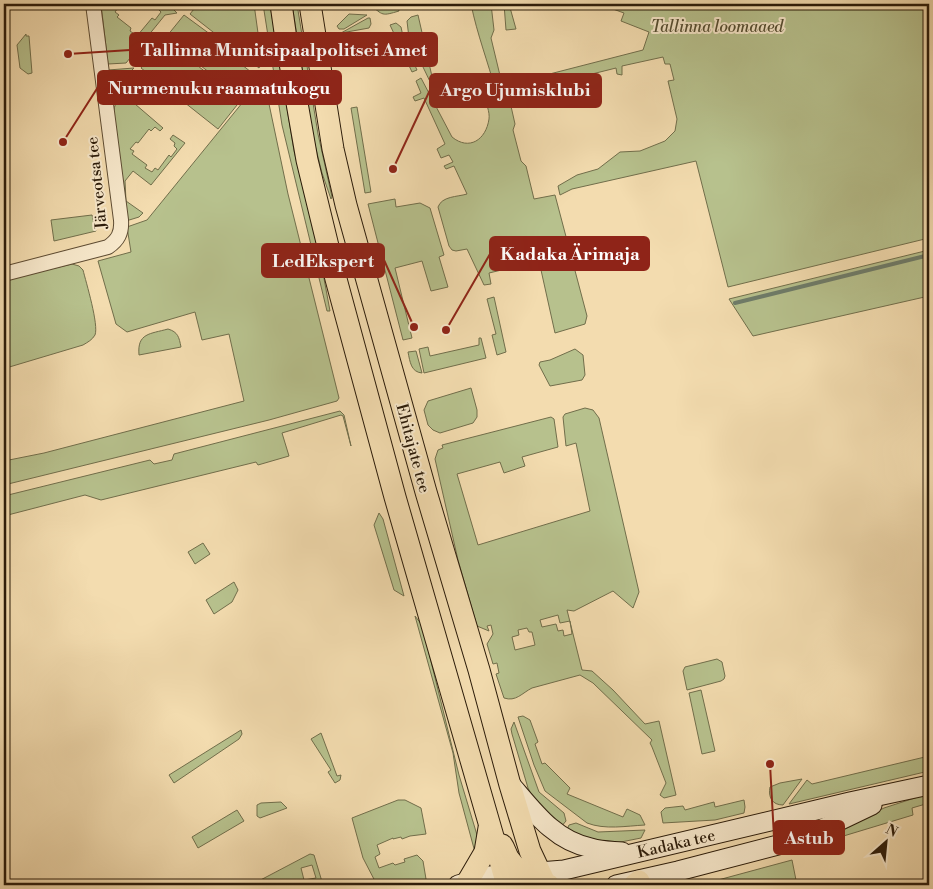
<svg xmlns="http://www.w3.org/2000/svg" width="933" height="889" font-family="'Libre Bodoni',serif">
<rect width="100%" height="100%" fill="#f3dcaf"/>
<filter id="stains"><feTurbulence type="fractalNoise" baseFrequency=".004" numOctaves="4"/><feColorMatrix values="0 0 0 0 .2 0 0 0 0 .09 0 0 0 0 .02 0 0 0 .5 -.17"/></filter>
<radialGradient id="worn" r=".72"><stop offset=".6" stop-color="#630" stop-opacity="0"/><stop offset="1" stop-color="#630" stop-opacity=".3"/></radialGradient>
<!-- green -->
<g fill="#b7c18d" stroke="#716e4b" fill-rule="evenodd">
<polygon points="101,4 124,4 122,6 120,5 115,12 119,15 117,17 131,28 130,31 137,36 152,18 155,20 161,12 158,9 159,6 156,4 168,4 177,13 165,15 126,63 108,64"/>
<polygon points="198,4 254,4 262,62 259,68 190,14"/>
<polygon points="263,4 270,4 294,151 320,257 330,311 327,311 282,125"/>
<polygon points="292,4 297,4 318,134 332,197 331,199 322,173 313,137"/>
<path d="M370,4H398L399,11C382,16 383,16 370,4Z"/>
<path d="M471,4H491L494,30L491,38L503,88L508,93L515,124L513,130L521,161L526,166L534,199L555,195L587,316L585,324L555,333L539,261L489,273L491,284L484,285L467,249L456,251L452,250L449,246L438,207C442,196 457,197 467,194L454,166L446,169L444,166L453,162L449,155L441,158L437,149L445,144L424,98L415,101L413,97L421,93L416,81L421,78L452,137C469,151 486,140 489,119C490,112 486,103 484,96L496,92C488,62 477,34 471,4Z"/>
<polygon points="504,4 509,4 516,29 506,30"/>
<polygon points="599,4 929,4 929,238 728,287 696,161 572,189 560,195 558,186 577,175 598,169 620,152 640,151 665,141 675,131 677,119 668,81 674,80 670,64 665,64 663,57 622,66 622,75 617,74 616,68 552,84 552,92 537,96 534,78 643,50 649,32 621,21 624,13"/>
<polygon points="349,14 367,15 344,29 339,29 337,26"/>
<polygon points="184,15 218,40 198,66 241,100 218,129 141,68"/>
<polygon points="418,15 436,94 409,38 407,21 411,17"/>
<polygon points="368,18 370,18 371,24 369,28 341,33"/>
<polygon points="396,23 401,27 404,41 417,70 412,72 390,25"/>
<polygon points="26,34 26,36 29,36 32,73 28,74 20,68 17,45"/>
<polygon points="217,45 256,76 240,96 201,66"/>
<polygon points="134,68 127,75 119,79 112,77 108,70"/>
<polygon points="260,81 263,82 265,85 288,194 339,398 337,401 269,420 4,485 4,461 44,453 244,401 229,334 202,340 195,312 127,332 116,324 98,261 131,252 127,227 147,220"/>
<path d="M122,97L128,98L163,128L160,131L155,127L151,131L149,129L138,143L136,142L130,149L134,151L132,154L147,165L145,168L152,172L155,168L158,170L169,155L171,157L177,149L174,146L175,143L170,139L173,135L185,143L151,185L133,171L125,181L126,201L143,213L139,217L126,221L113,116C114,108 115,101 122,97Z"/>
<polygon points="357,107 371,192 365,193 351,108"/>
<polygon points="395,199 396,207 420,203 430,208 444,255 439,257 448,287 431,291 422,261 395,268 412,338 403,340 368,204"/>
<polygon points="92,215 96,231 54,241 51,220"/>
<polygon points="929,250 929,296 753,336 729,299"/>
<path d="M72,264L79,266L83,270C86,282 99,325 95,335C92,340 88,342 83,345L6,368L4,358V280Z"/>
<polygon points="494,297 506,352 497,355 492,335 496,334 487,299"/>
<path d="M168,329C178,332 179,337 181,347L139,355C137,333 150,334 168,329Z"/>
<polygon points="479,338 481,338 486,358 424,373 419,349 428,347 430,356 479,345"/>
<polygon points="575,349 583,355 585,375 582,380 550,386 539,365 540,362 550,360"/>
<path d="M416,351L422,373C411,372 410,362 408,352Z"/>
<polygon points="471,388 477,410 477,417 473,423 440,433 433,430 428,425 424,410 428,401"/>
<path d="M585,408L593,410L599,418L639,592L633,608L613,591L574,611L567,610L582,670L592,671L613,690L645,724L659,721L676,795L664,798L660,795L666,783L652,747L650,743L652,740L593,683L580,675L532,688C522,693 516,702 504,698L496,674L499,673L497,663L493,664L487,644L493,634L491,625L487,626L489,631L477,626L458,560L435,459L438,450L443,448L442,445L551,417L554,419L558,447L522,457L525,466L504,473L500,462L457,474L478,545L590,511L576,443L566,446L563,417L565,414ZM558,615L560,623L570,621L572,634L564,636L563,630L558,631L556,624L542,627L540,620ZM527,628L529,632H532L535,645L515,650L512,637L519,635L518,630Z"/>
<polygon points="340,411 344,415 351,446 343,416 341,415 282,433 289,456 258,465 256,462 101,500 85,495 4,516 4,496 150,460 154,464 172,460 174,454"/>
<polygon points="379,513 383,519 404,596 394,590 374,525"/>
<polygon points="203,543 210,554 195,564 188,552"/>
<polygon points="234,582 238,590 232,602 214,614 206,600"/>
<polygon points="415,616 422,625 459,775 477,835 478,843 476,856 459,793 453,753"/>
<polygon points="717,659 722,662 725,676 724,679 721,681 687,690 683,671 685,667"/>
<polygon points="701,690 715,751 702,754 689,693"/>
<path d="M523,716L530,720L538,742L535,744L542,764L545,763L570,788L567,794L623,817L627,809L640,815L645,825C626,826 605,830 587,823L545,791L534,765L518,717Z"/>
<polygon points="514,722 539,792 564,813 566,821 560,828 536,804 528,788 512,734 511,729"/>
<polygon points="241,730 242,734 239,739 174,783 169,775"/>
<polygon points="321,733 337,776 341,775 340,780 335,783 328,772 331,770 311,739"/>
<polygon points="929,756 929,771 789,804 807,780 812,784"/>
<path d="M802,779L783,805C772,805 768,797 770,787L780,783Z"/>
<polygon points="924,795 929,795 929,803 912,808 913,815 827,841 811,850 813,843 884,808"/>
<polygon points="398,800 405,800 421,808 426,834 410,836 402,839 401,837 393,839 393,838 377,845 380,854 375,857 379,868 393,863 395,865 405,862 404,859 417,855 423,861 427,885 377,885 363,858 352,818"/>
<polygon points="744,800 745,807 744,813 715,820 663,823 661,812 665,808 683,806 685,810 714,802 715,807"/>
<polygon points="281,802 287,808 260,818 257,816 257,805 261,803"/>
<polygon points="237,810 244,821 198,848 192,837"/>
<polygon points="576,823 598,832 645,830 641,838 611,844 566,832 569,825"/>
<path d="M310,854L314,855L323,885H251ZM312,865L316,878L304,880L301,868Z"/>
<polygon points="792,860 797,885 708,885 707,883"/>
</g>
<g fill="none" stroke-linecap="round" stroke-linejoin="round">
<!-- stream -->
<polyline stroke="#6e7c6a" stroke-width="4" points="735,303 929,255"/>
<defs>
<path id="street" d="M4,274L108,247C118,240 122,233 121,220L93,4"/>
<g id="secondary">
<path d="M511,785C534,812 555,841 591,848C601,851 612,851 622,852"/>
<polyline points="458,885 490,876 564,870 850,802 929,785"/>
<polyline points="616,885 678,871 801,839 872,805"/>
</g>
<g id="primary">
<polyline points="281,4 287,46 307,160 336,279 395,497 507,885"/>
<polyline points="310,4 333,149 346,205 426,492 479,670 510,785 530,851 546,885"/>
<path d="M502,845C505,849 506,855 509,859C518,872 534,881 549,885"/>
<polyline points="468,881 485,852 489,828"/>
<polyline points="634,885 639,881"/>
</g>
</defs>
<!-- street casing -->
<use href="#street" stroke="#5d4b32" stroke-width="16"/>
<!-- secondary casing -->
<use href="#secondary" stroke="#2b1b09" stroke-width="21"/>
<!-- primary casing -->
<use href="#primary" stroke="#2b1b09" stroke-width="23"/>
<!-- street -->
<use href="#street" stroke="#f7e8cb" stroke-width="14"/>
<!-- secondary -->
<use href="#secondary" stroke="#f7e8cb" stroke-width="19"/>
<!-- primary -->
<use href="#primary" stroke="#f3dcaf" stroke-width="21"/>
</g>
<g text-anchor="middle" stroke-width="4" stroke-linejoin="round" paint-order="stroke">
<!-- park labels -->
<g font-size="16" font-style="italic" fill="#554d31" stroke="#f7e8cb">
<text x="717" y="32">Tallinna loomaaed</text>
</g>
<!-- street labels -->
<g font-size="16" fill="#2b1b09" stroke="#f7e8cb">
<text transform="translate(96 183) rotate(-96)" y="6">Järveotsa tee</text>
<text transform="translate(414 448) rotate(75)" y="6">Ehitajate tee</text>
<text transform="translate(676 843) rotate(-13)" y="6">Kadaka tee</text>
</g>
</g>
<!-- callouts -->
<path fill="none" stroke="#8f2418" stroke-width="2" d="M68 54L130 50M63 142L98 87M393 169L430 90M446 330L490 254M414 327L384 260M770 764L774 837"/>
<g fill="#8f2418" stroke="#f7e8cb" stroke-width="2">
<circle cx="68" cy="54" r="5"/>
<circle cx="63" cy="142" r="5"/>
<circle cx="393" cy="169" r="5"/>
<circle cx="446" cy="330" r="5"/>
<circle cx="414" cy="327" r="5"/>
<circle cx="770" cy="764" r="5"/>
</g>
<g fill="#8f2418" stroke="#8f2418" stroke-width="2">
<rect x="130" y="33" width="307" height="33" rx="5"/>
<rect x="98" y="71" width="243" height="33" rx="5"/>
<rect x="430" y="74" width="171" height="33" rx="5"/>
<rect x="490" y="237" width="159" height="33" rx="5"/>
<rect x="262" y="244" width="122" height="33" rx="5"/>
<rect x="774" y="821" width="70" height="33" rx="5"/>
</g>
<g font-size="18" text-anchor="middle" font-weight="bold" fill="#fff">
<text x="284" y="56">Tallinna Munitsipaalpolitsei Amet</text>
<text x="219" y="94">Nurmenuku raamatukogu</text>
<text x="515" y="96">Argo Ujumisklubi</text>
<text x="570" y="260">Kadaka Ärimaja</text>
<text x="323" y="267">LedEkspert</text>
<text x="809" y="844">Astub</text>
</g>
<!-- margin -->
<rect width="933" height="889" fill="none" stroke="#f3dcaf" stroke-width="20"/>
<rect x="5" y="5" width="923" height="879" fill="none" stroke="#2b1b09" stroke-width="2.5"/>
<rect x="10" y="10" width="913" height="869" fill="none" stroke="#2b1b09"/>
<!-- north arrow -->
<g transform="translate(886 842) rotate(27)" stroke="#f7e8cb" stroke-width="4" paint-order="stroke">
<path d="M0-4L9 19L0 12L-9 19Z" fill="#2b1b09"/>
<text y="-8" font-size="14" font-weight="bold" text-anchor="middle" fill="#2b1b09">N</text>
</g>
<rect width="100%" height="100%" filter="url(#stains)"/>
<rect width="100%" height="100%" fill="url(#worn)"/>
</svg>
